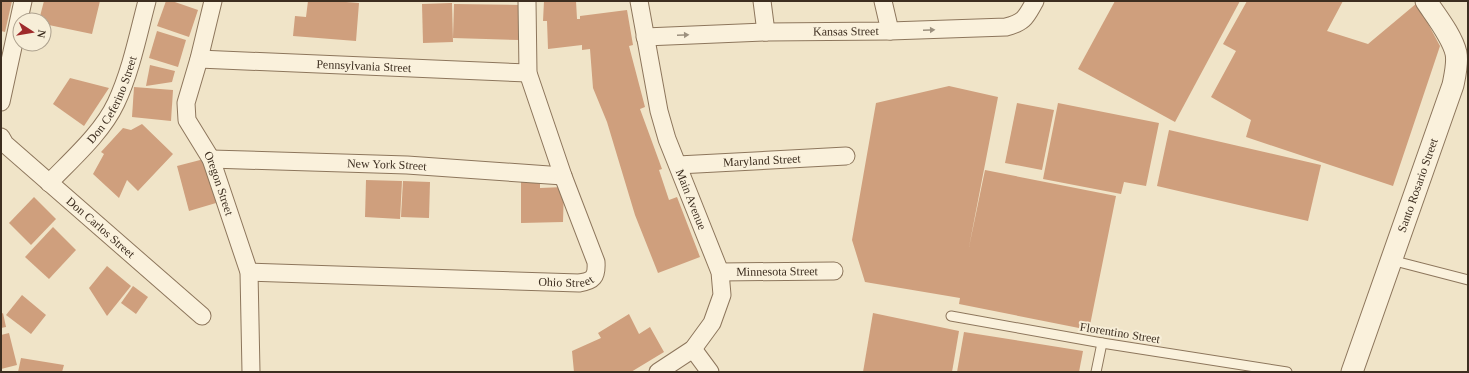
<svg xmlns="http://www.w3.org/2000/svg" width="1469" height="373" font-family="Georgia,serif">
<rect width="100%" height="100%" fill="#f0e4c8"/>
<!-- building -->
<g fill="#cf9f7d">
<polygon points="1,1 12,1 5,32 1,31"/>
<polygon points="44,1 100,1 92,34 44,24 44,20 39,20"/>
<polygon points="166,1 172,1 198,10 189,37 157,26"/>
<polygon points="308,1 333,1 359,3 356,41 293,36 295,16 306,17"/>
<polygon points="544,1 576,1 577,19 580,19 580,16 627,10 633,45 629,46 645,107 640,109 662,169 659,170 669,200 677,197 700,257 658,273 635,215 607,122 593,88 590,49 582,50 582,45 548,49 547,21 543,21"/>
<polygon points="1115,1 1240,1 1175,122 1078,69"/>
<polygon points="1247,1 1343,1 1327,31 1368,44 1417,3 1440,46 1393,186 1246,137 1251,120 1211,97 1236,51 1223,44"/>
<polygon points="452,3 453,42 423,43 422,4"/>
<polygon points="454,4 521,5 520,40 453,38"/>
<polygon points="157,31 186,40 178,67 149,58"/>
<polygon points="150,65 175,71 172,82 146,86"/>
<polygon points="70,78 109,88 84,126 53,104"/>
<polygon points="949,86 998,97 969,247 985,170 1116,196 1089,330 959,304 960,298 865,282 852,240 876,103"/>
<polygon points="134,87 173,90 171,121 132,117"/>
<polygon points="1017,103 1054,110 1042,170 1005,163"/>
<polygon points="1058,103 1159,123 1146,186 1124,182 1121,194 1043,179"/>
<polygon points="142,124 173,154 138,191 127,180 119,198 93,174 104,154 101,152 123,128 131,130"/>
<polygon points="1169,130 1321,165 1308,221 1157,186"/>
<polygon points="204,159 216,203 189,211 177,166"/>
<polygon points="366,180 402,181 400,219 365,217"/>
<polygon points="403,181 430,182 429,218 401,217"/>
<polygon points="521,181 540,181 540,188 564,187 563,222 521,223"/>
<polygon points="34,197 56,219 31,245 9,223"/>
<polygon points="53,227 76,250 49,279 25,257"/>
<polygon points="107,266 131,286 107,316 89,288"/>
<polygon points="133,286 148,297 136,314 121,303"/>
<polygon points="22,295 46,315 31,334 6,315"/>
<polygon points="3,313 6,327 1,328 1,314"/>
<polygon points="873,313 959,331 952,372 863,372"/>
<polygon points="629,314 639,334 650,327 664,352 631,372 574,372 572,351 601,338 598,333"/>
<polygon points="964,332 1083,351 1079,372 957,372"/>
<polygon points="9,333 17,365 1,369 1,335"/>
<polygon points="21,358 64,365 62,372 18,372"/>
</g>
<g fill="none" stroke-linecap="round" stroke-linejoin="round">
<defs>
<g id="service">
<polyline points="1391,260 1468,280"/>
<polyline points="951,316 1102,343 1287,372"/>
<polyline points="1096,372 1102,343"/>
</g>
<g id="minor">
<path id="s1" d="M213,1L199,59L186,103L187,120L211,159L249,272L251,372"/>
<path id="s2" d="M639,1L659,111L667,139L720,272L722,295L712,323L693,349L658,372"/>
<polyline points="762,1 766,32"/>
<polyline points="883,1 890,31"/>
<path id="s3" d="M645,37L766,32L890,31L1006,27C1025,22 1026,17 1035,1"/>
<path id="s4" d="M199,59L528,73"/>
<polyline points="1,102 23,1"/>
<path id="s5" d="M1,137L5,144L202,316"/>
<path id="s6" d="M211,159L407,165L563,176"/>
<path id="s7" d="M678,165L846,156"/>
<path id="s8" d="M49,183C72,159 102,133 116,103C131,71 138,35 147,1"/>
<path id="s9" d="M249,272L579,283C593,281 597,277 596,262L563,176L528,73L527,1"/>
<path id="s10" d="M720,272L834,271"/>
<polyline points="693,349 710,372"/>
</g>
<g id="tertiary">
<path id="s11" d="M1352,372L1453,85C1455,75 1458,63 1456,53C1452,36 1436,16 1426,1"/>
</g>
</defs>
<!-- service casing -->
<use href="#service" stroke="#8d765c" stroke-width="11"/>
<!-- minor casing -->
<use href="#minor" stroke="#8d765c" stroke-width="19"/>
<!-- tertiary casing -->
<use href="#tertiary" stroke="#8d765c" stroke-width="23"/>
<!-- service -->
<use href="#service" stroke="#faf1dc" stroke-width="9"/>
<!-- minor -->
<use href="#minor" stroke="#faf1dc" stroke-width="17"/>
<!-- tertiary -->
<use href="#tertiary" stroke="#faf1dc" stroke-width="21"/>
</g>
<!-- one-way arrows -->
<defs><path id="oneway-solid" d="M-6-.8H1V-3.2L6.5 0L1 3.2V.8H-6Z"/></defs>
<g fill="#9c907e">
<use href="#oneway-solid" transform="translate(929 30) rotate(-2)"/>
<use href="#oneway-solid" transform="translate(683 35) rotate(-2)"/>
</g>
<g text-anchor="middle" stroke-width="4" stroke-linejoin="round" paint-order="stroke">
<!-- street labels -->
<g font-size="12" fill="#3d2e20" stroke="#f7eed8">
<text dy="4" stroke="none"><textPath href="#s3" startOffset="201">Kansas Street</textPath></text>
<text dy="4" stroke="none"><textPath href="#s4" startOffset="165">Pennsylvania Street</textPath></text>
<text dy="4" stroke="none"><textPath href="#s8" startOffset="106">Don Ceferino Street</textPath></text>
<text dy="4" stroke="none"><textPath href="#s7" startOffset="84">Maryland Street</textPath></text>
<text dy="4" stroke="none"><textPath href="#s6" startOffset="176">New York Street</textPath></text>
<text dy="4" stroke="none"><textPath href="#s1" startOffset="194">Oregon Street</textPath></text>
<text dy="4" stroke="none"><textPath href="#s11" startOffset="198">Santo Rosario Street</textPath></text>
<text dy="4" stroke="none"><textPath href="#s2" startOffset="206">Main Avenue</textPath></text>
<text dy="4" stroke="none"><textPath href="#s5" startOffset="135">Don Carlos Street</textPath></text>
<text dy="4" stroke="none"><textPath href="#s10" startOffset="57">Minnesota Street</textPath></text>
<text dy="4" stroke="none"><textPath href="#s9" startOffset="317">Ohio Street</textPath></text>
<text transform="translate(1120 333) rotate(9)" y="4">Florentino Street</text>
</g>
</g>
<!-- border -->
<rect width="1469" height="373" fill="none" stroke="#3d2e20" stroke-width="4"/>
<!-- north arrow -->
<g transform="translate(32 32) rotate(102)"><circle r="19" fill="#f7eed8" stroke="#ada18e"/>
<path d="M0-3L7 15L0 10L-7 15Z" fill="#9e2a2b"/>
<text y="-6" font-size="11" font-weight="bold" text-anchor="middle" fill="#3d2e20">N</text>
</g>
</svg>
